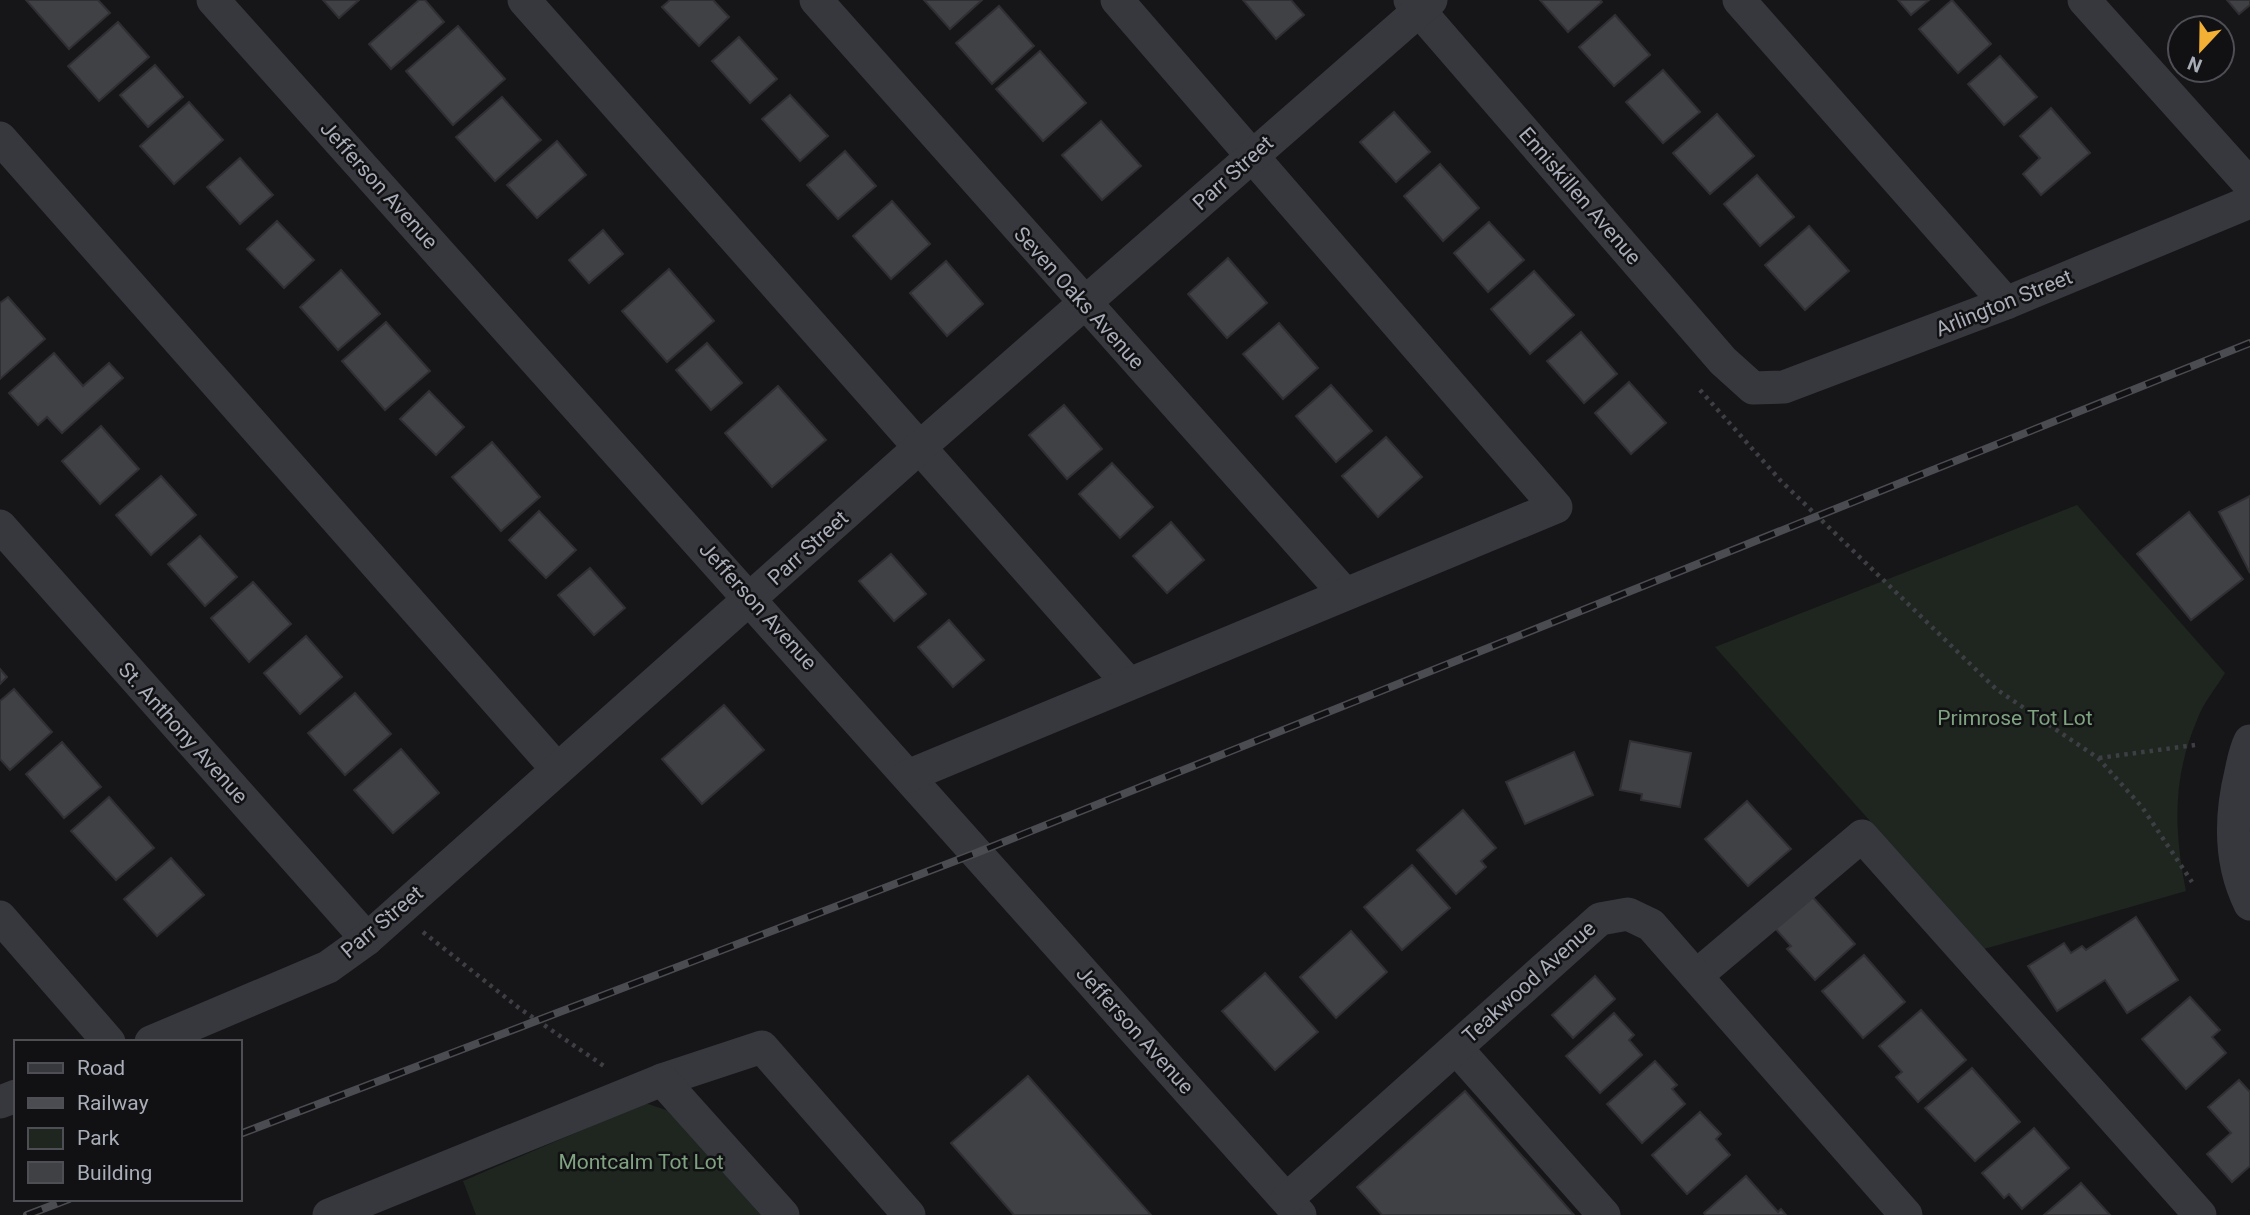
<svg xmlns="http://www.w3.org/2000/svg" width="2250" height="1215" font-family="Roboto,sans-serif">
<rect width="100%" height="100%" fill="#161618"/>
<!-- green -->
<g fill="#1e261f">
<path d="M2077,505L2225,673C2216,688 2203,703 2197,720C2172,779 2174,830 2186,891L1984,949L1715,647Z"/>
<polygon points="645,1103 669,1111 761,1215 476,1215 463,1181"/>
</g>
<!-- building -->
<g fill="#404145" stroke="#303034" stroke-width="2">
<polygon points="26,0 98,0 110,13 69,49"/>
<polygon points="323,0 359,0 339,18"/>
<polygon points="419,0 425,0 444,22 391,69 369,44"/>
<polygon points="670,0 713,0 729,17 699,46 662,7"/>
<polygon points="924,0 982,0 950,29"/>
<polygon points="1243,0 1291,0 1304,15 1276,39"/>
<polygon points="1540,0 1600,0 1602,2 1568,32"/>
<polygon points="1898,0 1929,0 1911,15"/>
<polygon points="1952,0 1991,44 1958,73 1919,29"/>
<polygon points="2227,0 2250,0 2250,5 2239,14"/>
<polygon points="999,6 1034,46 992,84 956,43"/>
<polygon points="1615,15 1650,55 1614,86 1579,47"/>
<polygon points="118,22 149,57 99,101 68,66"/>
<polygon points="458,26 505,79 453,125 406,71"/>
<polygon points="739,37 777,79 750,103 712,61"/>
<polygon points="1040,51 1086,103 1043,141 996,89"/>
<polygon points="2000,56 2037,97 2004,125 1968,84"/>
<polygon points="155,65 183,97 148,127 120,95"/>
<polygon points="1663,70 1700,112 1663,143 1626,102"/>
<polygon points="790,95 828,136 800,161 762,119"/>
<polygon points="502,97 541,140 495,181 456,137"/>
<polygon points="189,102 223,140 174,184 140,146"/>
<polygon points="2051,108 2090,153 2041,195 2023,174 2040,158 2020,136"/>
<polygon points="1394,112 1430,152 1396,182 1360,142"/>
<polygon points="1717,114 1754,156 1710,194 1673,153"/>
<polygon points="1101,121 1141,166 1102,200 1062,155"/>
<polygon points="557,141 586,175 537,218 507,185"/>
<polygon points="845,151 876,186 838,219 807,185"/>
<polygon points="240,158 273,195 240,224 207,187"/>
<polygon points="1440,164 1479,208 1443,241 1404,196"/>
<polygon points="1757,175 1794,217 1760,246 1724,204"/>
<polygon points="892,201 930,244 891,279 853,236"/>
<polygon points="277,221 314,260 284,288 247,249"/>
<polygon points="1489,222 1524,260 1488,292 1454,253"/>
<polygon points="1809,226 1849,271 1805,310 1765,265"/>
<polygon points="603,230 623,254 589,283 569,260"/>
<polygon points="1228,258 1267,303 1227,338 1188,294"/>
<polygon points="946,261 983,304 947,336 910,293"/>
<polygon points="669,269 714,321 667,362 622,311"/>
<polygon points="341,270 380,314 338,350 300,307"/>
<polygon points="1534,271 1574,315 1530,354 1491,309"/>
<polygon points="8,297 45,339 0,379 0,303"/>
<polygon points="386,322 430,371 385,410 342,361"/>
<polygon points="1279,323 1318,368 1283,399 1243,354"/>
<polygon points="1581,332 1617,374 1584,403 1547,361"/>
<polygon points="707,343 742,383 711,410 676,370"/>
<polygon points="54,353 83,386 109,363 123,378 62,433 47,417 38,425 9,393"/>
<polygon points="1629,382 1666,423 1631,454 1595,413"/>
<polygon points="1331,385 1372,431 1336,462 1296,416"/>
<polygon points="778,386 826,440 772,487 725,433"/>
<polygon points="429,391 464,427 436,455 400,419"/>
<polygon points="1064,405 1102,449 1067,479 1029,435"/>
<polygon points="101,426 139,469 100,504 62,461"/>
<polygon points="1386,437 1422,477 1378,517 1342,476"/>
<polygon points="492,442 540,497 501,531 452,477"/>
<polygon points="1112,463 1153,507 1120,538 1079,494"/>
<polygon points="161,476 196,515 151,555 116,515"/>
<polygon points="2250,496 2250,573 2219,512"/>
<polygon points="539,511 576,550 546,578 509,540"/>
<polygon points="2189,512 2243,579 2191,620 2137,554"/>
<polygon points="1171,522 1204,560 1167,593 1133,556"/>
<polygon points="200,536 237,577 205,606 168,564"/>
<polygon points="891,554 926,594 894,621 859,581"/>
<polygon points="590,568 625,608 594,635 558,595"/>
<polygon points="253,582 291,624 249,662 211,618"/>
<polygon points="949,620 984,660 953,687 918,647"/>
<polygon points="306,636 342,677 300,714 264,673"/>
<polygon points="0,669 7,677 0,684"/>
<polygon points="14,689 52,732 10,770 0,759 0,701"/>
<polygon points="355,693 391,734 345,775 308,733"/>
<polygon points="724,705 764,750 702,804 662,759"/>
<polygon points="1630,741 1691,753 1680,807 1641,800 1642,794 1620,790"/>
<polygon points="62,742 101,787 64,818 26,774"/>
<polygon points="401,749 439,793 393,833 354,790"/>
<polygon points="1574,752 1593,795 1525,824 1506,782"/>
<polygon points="109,797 154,848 116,880 71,831"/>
<polygon points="1747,801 1791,849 1748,886 1705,839"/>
<polygon points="1463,810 1496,848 1481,861 1486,867 1456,894 1417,850"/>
<polygon points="171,858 204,895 157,936 124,899"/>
<polygon points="1412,865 1450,908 1402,950 1364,907"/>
<polygon points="1810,894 1855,944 1815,980 1787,949 1791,946 1773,926"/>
<polygon points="2136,917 2178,980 2127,1013 2105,980 2057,1011 2028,966 2064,943 2071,953 2082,946 2086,950"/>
<polygon points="1351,931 1387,972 1336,1018 1300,977"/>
<polygon points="1864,955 1905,1002 1863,1038 1822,991"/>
<polygon points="1265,973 1318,1032 1275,1070 1222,1011"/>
<polygon points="1595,976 1615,999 1573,1038 1552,1015"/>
<polygon points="2190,997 2220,1030 2212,1037 2226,1053 2186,1089 2142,1039"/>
<polygon points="1921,1010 1966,1060 1918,1102 1896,1077 1902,1072 1879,1046"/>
<polygon points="1614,1013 1634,1035 1629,1040 1642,1055 1600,1093 1566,1056"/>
<polygon points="1655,1061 1677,1085 1672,1089 1685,1104 1642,1143 1607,1104"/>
<polygon points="1972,1068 2020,1122 1975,1161 1925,1108"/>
<polygon points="1028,1076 1151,1215 1014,1215 951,1143"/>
<polygon points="2239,1080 2250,1092 2250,1166 2232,1182 2207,1154 2231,1133 2208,1107"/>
<polygon points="1465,1091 1574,1215 1382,1215 1357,1187"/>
<polygon points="1700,1112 1721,1134 1716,1139 1730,1155 1687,1194 1652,1155"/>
<polygon points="2034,1128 2069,1168 2022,1209 2009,1194 2004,1198 1982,1173"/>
<polygon points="1746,1176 1778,1212 1781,1209 1786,1215 1706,1215 1704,1213"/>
<polygon points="2081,1183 2110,1215 2044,1215"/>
</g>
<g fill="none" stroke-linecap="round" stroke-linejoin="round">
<!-- path -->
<g stroke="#3d3f44" stroke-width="4.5" stroke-dasharray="3.5 5" stroke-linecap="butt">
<polyline points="1700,390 1781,481 1996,689 2098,758 2142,807 2192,882"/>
<polyline points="2099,758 2195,745"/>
<polyline points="423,932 519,1008 604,1066"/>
</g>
<!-- minor -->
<g stroke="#37383d" stroke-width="33">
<polyline points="213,0 1300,1215"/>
<polyline points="524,0 1128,683"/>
<polyline points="816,0 1345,594"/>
<polyline points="1410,0 1723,361 1753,388 1784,387 2006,303 2250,202"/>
<polyline points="1739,0 2006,303"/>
<polyline points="2084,0 2250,185"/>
<polyline points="0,138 557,769"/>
<polyline points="0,526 367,939"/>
<path d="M2250,741C2245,751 2243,762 2241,772C2230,817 2229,862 2250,904"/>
<polyline points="908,776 1556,507 1117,0"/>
<polyline points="0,917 109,1042"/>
<polyline points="1696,976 1862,836 2200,1215"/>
<polyline points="151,1042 328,967 367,939 920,447 1431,0"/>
<polyline points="1456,1048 1604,1215"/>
<polyline points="662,1080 762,1047 909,1215"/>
<polyline points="0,1102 16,1096"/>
<polyline points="1287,1199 1600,919 1628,914 1651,925 1906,1215"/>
<polyline points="329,1215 662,1080 783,1215"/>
</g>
<defs>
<g id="rail">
<polyline points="240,1134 976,853 2250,343"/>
<polyline points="27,1215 69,1199"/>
</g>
</defs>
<!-- rail casing -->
<use href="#rail" stroke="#4a4c52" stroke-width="8"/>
<!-- rail -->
<use href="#rail" stroke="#111113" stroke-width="5" stroke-dasharray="16" stroke-linecap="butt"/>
</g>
<g text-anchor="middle" stroke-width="5" stroke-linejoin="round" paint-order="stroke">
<!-- street labels -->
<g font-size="21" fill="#a8adb8" stroke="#111113">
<text transform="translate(1233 173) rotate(-42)" y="7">Parr Street</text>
<text transform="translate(379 185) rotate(48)" y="7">Jefferson Avenue</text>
<text transform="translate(1580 196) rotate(49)" y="7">Enniskillen Avenue</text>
<text transform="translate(1079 298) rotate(48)" y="7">Seven Oaks Avenue</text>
<text transform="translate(2004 303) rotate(-22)" y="7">Arlington Street</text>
<text transform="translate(808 548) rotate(-42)" y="7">Parr Street</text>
<text transform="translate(758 606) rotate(48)" y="7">Jefferson Avenue</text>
<text transform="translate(183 733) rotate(48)" y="7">St. Anthony Avenue</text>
<text transform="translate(382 922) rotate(-40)" y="7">Parr Street</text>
<text transform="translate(1529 982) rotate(-42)" y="7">Teakwood Avenue</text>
<text transform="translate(1135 1030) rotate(48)" y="7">Jefferson Avenue</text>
</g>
<!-- park labels -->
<g font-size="21" fill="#7fa381" stroke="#111113">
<text x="2015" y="725">Primrose Tot Lot</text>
<text x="641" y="1169">Montcalm Tot Lot</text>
</g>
</g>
<!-- legend -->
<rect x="14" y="1040" width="228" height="161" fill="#111113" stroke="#4d4f55" stroke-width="2"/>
<rect x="28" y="1063" width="35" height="10" fill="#37383d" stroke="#4d4f55" stroke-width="2"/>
<text x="77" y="1075" font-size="21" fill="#a8adb8">Road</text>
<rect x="28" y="1098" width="35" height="10" fill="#4a4c52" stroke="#4d4f55" stroke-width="2"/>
<text x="77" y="1110" font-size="21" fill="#a8adb8">Railway</text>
<rect x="28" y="1128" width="35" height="21" fill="#1e261f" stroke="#4d4f55" stroke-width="2"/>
<text x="77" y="1145" font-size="21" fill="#a8adb8">Park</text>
<rect x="28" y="1162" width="35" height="21" fill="#404145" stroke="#4d4f55" stroke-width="2"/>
<text x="77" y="1180" font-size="21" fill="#a8adb8">Building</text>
<!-- north arrow -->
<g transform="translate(2201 49) rotate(202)"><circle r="33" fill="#111113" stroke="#4d4f55" stroke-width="2"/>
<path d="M0-5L12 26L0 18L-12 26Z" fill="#f2b134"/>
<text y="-10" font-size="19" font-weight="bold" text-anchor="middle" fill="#a8adb8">N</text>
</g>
</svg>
